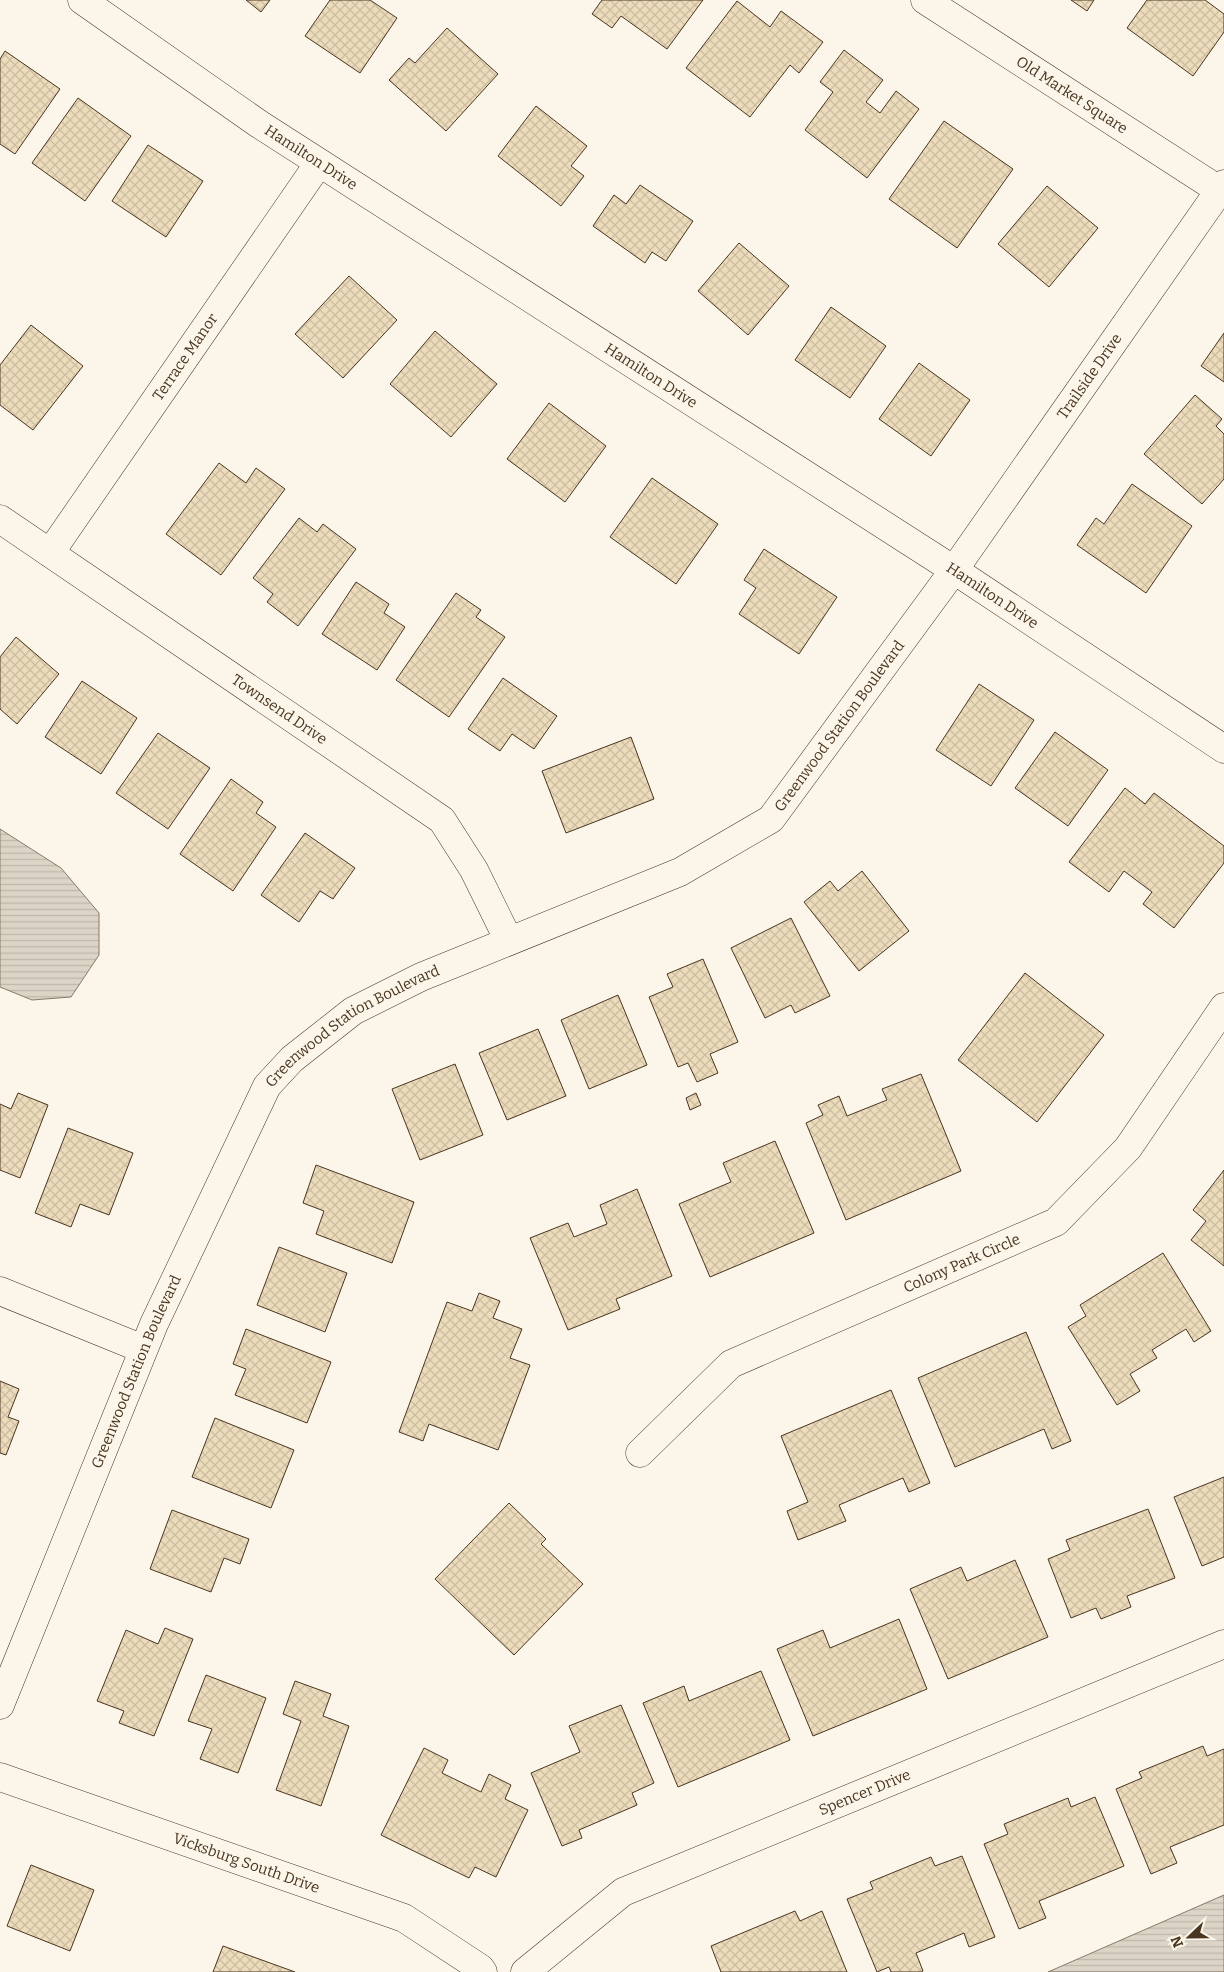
<svg xmlns="http://www.w3.org/2000/svg" width="1224" height="1972" font-family="Bitter,serif">
<defs>
<pattern id="water-rules" width="6" height="5" patternUnits="userSpaceOnUse" patternTransform="scale(1.25)"><rect width="6" height="5" fill="#dcd4c6"/><path d="M0 2.5h6" fill="none" stroke="#beb7aa"/></pattern>
<pattern id="building-cross-hatch" width="8" height="8" patternUnits="userSpaceOnUse" patternTransform="scale(1.25)"><rect width="8" height="8" fill="#ecdcbc"/><path d="M0 0l8 8M0 8l8-8" fill="none" stroke="#ccbda1"/></pattern>
</defs>
<rect width="100%" height="100%" fill="#fbf6e9"/>
<!-- water -->
<g fill="url(#water-rules)" stroke="#887966">
<polygon points="0,829 61,868 99,913 99,955 71,997 32,1000 0,987"/>
<polygon points="1224,1895 1224,1972 1048,1972"/>
</g>
<!-- building -->
<g fill="url(#building-cross-hatch)" stroke="#4a3520">
<polygon points="246,0 270,0 261,12"/>
<polygon points="330,0 370,0 397,18 360,73 305,36"/>
<polygon points="602,0 703,0 667,49 621,16 612,28 592,14"/>
<polygon points="1071,0 1094,0 1087,11"/>
<polygon points="1147,0 1205,0 1224,14 1224,32 1193,76 1127,28"/>
<polygon points="737,1 770,27 781,11 823,42 799,73 790,65 750,117 686,68"/>
<polygon points="447,28 498,74 446,131 389,80 409,58 415,63"/>
<polygon points="844,50 883,80 866,102 880,113 896,91 919,109 867,178 805,130 833,92 820,82"/>
<polygon points="5,51 60,89 15,154 0,144 0,59"/>
<polygon points="78,98 131,136 85,201 32,163"/>
<polygon points="536,106 587,146 571,166 584,176 561,206 498,156"/>
<polygon points="944,121 1013,169 957,248 889,199"/>
<polygon points="148,145 203,181 166,237 112,201"/>
<polygon points="640,185 693,221 666,261 652,252 645,263 593,226 614,195 626,204"/>
<polygon points="1047,186 1098,228 1049,287 998,244"/>
<polygon points="739,243 789,286 748,335 698,291"/>
<polygon points="349,276 397,320 343,378 295,334"/>
<polygon points="831,307 886,346 850,398 795,360"/>
<polygon points="31,325 83,366 33,430 0,405 0,365"/>
<polygon points="435,331 497,384 451,437 390,384"/>
<polygon points="1224,333 1224,382 1201,366"/>
<polygon points="919,363 970,400 931,456 879,419"/>
<polygon points="1195,395 1222,419 1216,426 1224,434 1224,479 1202,504 1144,454"/>
<polygon points="549,403 606,446 565,502 507,459"/>
<polygon points="219,463 246,483 256,468 285,489 221,575 166,534"/>
<polygon points="652,478 718,524 676,584 610,537"/>
<polygon points="1132,484 1192,526 1146,593 1077,545 1096,518 1104,524"/>
<polygon points="299,518 317,532 323,524 356,549 298,626 267,602 273,594 253,578"/>
<polygon points="764,549 837,597 799,654 739,614 756,588 744,580"/>
<polygon points="356,582 389,604 384,613 405,627 377,670 322,634"/>
<polygon points="456,593 481,610 476,617 505,637 449,717 396,680"/>
<polygon points="16,637 59,674 17,724 0,709 0,657"/>
<polygon points="503,678 557,716 534,749 512,734 500,751 468,729"/>
<polygon points="82,681 137,718 101,774 45,737"/>
<polygon points="979,684 1034,720 991,786 936,750"/>
<polygon points="1055,732 1108,770 1068,826 1015,788"/>
<polygon points="158,733 210,768 168,829 116,793"/>
<polygon points="631,737 654,799 566,833 542,771"/>
<polygon points="231,779 263,802 256,813 276,827 233,891 180,854"/>
<polygon points="1125,788 1145,804 1154,793 1224,846 1224,863 1174,928 1143,904 1152,892 1124,871 1109,892 1069,862"/>
<polygon points="305,833 355,868 333,899 320,891 299,922 261,895"/>
<polygon points="862,871 909,931 859,971 804,902 830,881 838,891"/>
<polygon points="791,918 830,996 795,1013 791,1005 765,1018 731,948"/>
<polygon points="703,959 738,1042 710,1054 718,1073 697,1082 688,1063 678,1067 649,997 673,987 667,974"/>
<polygon points="1025,973 1104,1035 1037,1122 958,1060"/>
<polygon points="618,995 647,1065 589,1089 561,1020"/>
<polygon points="538,1029 566,1096 507,1120 479,1053"/>
<polygon points="455,1064 483,1135 420,1160 392,1089"/>
<polygon points="921,1074 961,1171 846,1220 806,1123 823,1115 818,1105 839,1096 847,1116 887,1100 882,1089"/>
<polygon points="18,1093 48,1105 20,1178 0,1170 0,1104 11,1109"/>
<polygon points="696,1093 701,1105 690,1110 686,1098"/>
<polygon points="68,1128 133,1153 109,1215 80,1204 71,1227 35,1213"/>
<polygon points="775,1141 814,1233 710,1277 679,1204 731,1182 723,1163"/>
<polygon points="316,1165 414,1202 392,1263 316,1234 324,1211 303,1203"/>
<polygon points="1224,1170 1224,1266 1191,1240 1206,1221 1193,1210"/>
<polygon points="637,1189 672,1276 616,1299 620,1309 568,1330 530,1238 568,1223 574,1237 607,1224 600,1205"/>
<polygon points="279,1247 347,1273 325,1332 257,1305"/>
<polygon points="1163,1253 1211,1331 1194,1342 1186,1329 1152,1350 1157,1358 1130,1374 1140,1391 1117,1405 1068,1327 1086,1316 1080,1305"/>
<polygon points="479,1293 500,1301 493,1318 522,1329 510,1358 530,1365 498,1450 429,1424 423,1441 399,1432 447,1302 472,1311"/>
<polygon points="246,1329 331,1362 307,1423 235,1395 246,1369 233,1364"/>
<polygon points="1026,1332 1071,1441 1052,1449 1044,1429 955,1467 918,1378"/>
<polygon points="0,1381 19,1389 8,1417 19,1421 6,1455 0,1453"/>
<polygon points="891,1390 930,1483 909,1492 903,1478 839,1505 846,1521 798,1540 787,1511 808,1502 781,1436"/>
<polygon points="215,1418 294,1450 271,1508 192,1477"/>
<polygon points="1224,1477 1224,1557 1202,1566 1174,1497"/>
<polygon points="509,1503 546,1539 541,1544 583,1584 514,1655 435,1579"/>
<polygon points="1148,1509 1175,1578 1127,1596 1131,1607 1101,1619 1096,1608 1071,1618 1048,1559 1070,1550 1066,1540"/>
<polygon points="172,1510 249,1539 240,1564 224,1558 211,1592 150,1569"/>
<polygon points="1015,1560 1048,1637 948,1679 910,1589 961,1567 967,1581"/>
<polygon points="899,1619 927,1689 813,1736 777,1649 823,1630 830,1648"/>
<polygon points="165,1628 193,1639 154,1736 119,1723 124,1711 97,1701 126,1630 158,1644"/>
<polygon points="761,1671 790,1740 678,1787 643,1703 684,1686 689,1701"/>
<polygon points="206,1675 266,1698 238,1773 200,1759 212,1729 188,1721"/>
<polygon points="295,1681 331,1694 323,1716 349,1726 321,1806 276,1790 301,1721 283,1714"/>
<polygon points="621,1705 654,1783 632,1793 637,1805 579,1830 582,1838 562,1846 531,1773 580,1752 569,1726"/>
<polygon points="1203,1746 1207,1756 1224,1749 1224,1825 1170,1847 1177,1863 1151,1874 1116,1789 1142,1778 1139,1772"/>
<polygon points="424,1748 448,1760 442,1773 481,1792 489,1774 511,1785 505,1799 528,1810 496,1877 475,1867 469,1878 381,1835"/>
<polygon points="1095,1797 1124,1866 1039,1901 1046,1918 1019,1929 984,1844 1008,1834 1004,1824 1068,1798 1071,1807"/>
<polygon points="962,1856 995,1937 969,1947 964,1933 916,1953 923,1971 921,1972 891,1972 889,1967 877,1972 847,1899 873,1889 870,1882 931,1857 935,1866"/>
<polygon points="31,1865 94,1890 70,1951 7,1926"/>
<polygon points="795,1911 800,1921 822,1911 847,1972 721,1972 711,1946"/>
<polygon points="223,1946 295,1972 213,1972"/>
</g>
<g fill="none" stroke-linecap="round" stroke-linejoin="round">
<defs>
<g id="minor">
<path id="s1" d="M82,0L259,124L954,570L1224,749"/>
<path id="s2" d="M925,0L1219,190"/>
<path id="s3" d="M0,519L442,820L474,870L509,941"/>
<path id="s4" d="M50,553L319,163"/>
<polyline points="0,1291 143,1349"/>
<path id="s5" d="M640,1453L731,1364L1056,1222L1128,1148L1224,1007"/>
<path id="s6" d="M0,1705L154,1324L267,1086L292,1059L353,1011L421,977L680,872L771,819L954,570L1224,184"/>
<path id="s7" d="M0,1777L404,1918L480,1968L483,1972"/>
<path id="s8" d="M525,1972L623,1892L1224,1644"/>
</g>
</defs>
<!-- minor casing -->
<use href="#minor" stroke="#4a3520" stroke-width="29"/>
<!-- minor -->
<use href="#minor" stroke="#fbf6e9" stroke-width="28"/>
</g>
<g text-anchor="middle" stroke-width="4" stroke-linejoin="round" paint-order="stroke">
<!-- street labels -->
<g font-size="15" fill="#4a3520" stroke="#fbf6e9">
<text dy="5" stroke="none"><textPath href="#s2" startOffset="175">Old Market Square</textPath></text>
<text dy="5" stroke="none"><textPath href="#s1" startOffset="278">Hamilton Drive</textPath></text>
<text dy="5" stroke="none"><textPath href="#s4" startOffset="238">Terrace Manor</textPath></text>
<text dy="5" stroke="none"><textPath href="#s1" startOffset="682">Hamilton Drive</textPath></text>
<text dy="5" stroke="none"><textPath href="#s6" startOffset="1795">Trailside Drive</textPath></text>
<text dy="5" stroke="none"><textPath href="#s1" startOffset="1088">Hamilton Drive</textPath></text>
<text dy="5" stroke="none"><textPath href="#s3" startOffset="338">Townsend Drive</textPath></text>
<text dy="5" stroke="none"><textPath href="#s6" startOffset="1365">Greenwood Station Boulevard</textPath></text>
<text dy="5" stroke="none"><textPath href="#s6" startOffset="780">Greenwood Station Boulevard</textPath></text>
<text dy="5" stroke="none"><textPath href="#s5" startOffset="379">Colony Park Circle</textPath></text>
<text dy="5" stroke="none"><textPath href="#s6" startOffset="360">Greenwood Station Boulevard</textPath></text>
<text dy="5" stroke="none"><textPath href="#s8" startOffset="388">Spencer Drive</textPath></text>
<text dy="5" stroke="none"><textPath href="#s7" startOffset="261">Vicksburg South Drive</textPath></text>
</g>
</g>
<!-- north arrow -->
<g transform="translate(1189 1937) rotate(248)" stroke="#fbf6e9" stroke-width="4" paint-order="stroke">
<path d="M0-4L9 19L0 12L-9 19Z" fill="#4a3520"/>
<text y="-8" font-size="14" font-weight="bold" text-anchor="middle" fill="#4a3520">N</text>
</g>
</svg>
